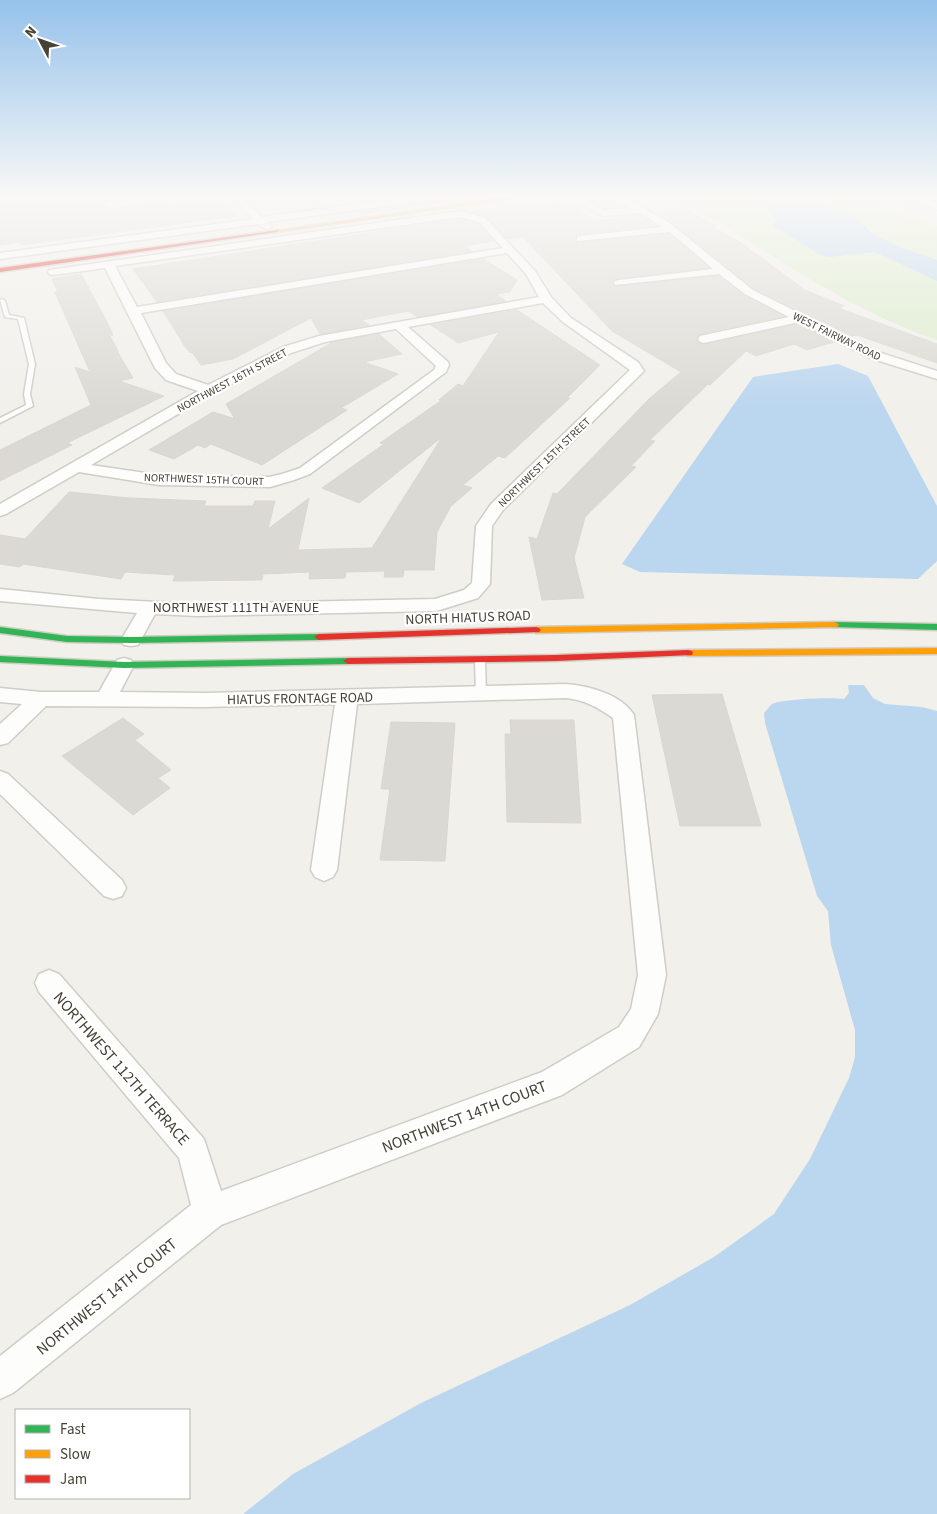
<svg xmlns="http://www.w3.org/2000/svg" width="937" height="1514" font-family="'Source Sans 3',sans-serif">
<rect width="100%" height="100%" fill="#f1f0eb"/>
<!-- green -->
<path fill="#dceccb" d="M680,198H850L937,226V340C844,308 764,249 680,198Z"/>
<!-- water -->
<g fill="#bbd6ef">
<polygon points="765,198 811,198 855,218 875,235 902,248 937,260 937,281 875,252 829,257 821,255 773,226 777,219 759,201"/>
<polygon points="838,364 868,376 937,506 937,561 918,579 640,572 622,564 753,377"/>
<path d="M848,685H864L873,698L885,704L922,707L937,711V1514H243L293,1474L421,1403L630,1305L714,1257L774,1214L810,1159L849,1078L855,1057V1030L831,945L828,911L817,896L765,723L764,713C767,711 769,706 772,704C782,699 832,697 844,699L849,693Z"/>
</g>
<!-- building -->
<g fill="#dbd9d3" stroke="#d9d7d0">
<polygon points="0,198 109,198 100,203 99,206 114,211 166,198 167,203 219,198 235,216 21,245 20,242 0,245"/>
<polygon points="430,198 446,198 446,202 360,214 360,211 424,203"/>
<polygon points="560,201 565,205 569,204 596,221 640,215 656,226 580,234 575,236 576,242 669,234 709,268 619,278 613,280 614,287 718,276 744,296 784,316 700,334 696,338 700,344 704,345 799,324 834,342 807,350 794,344 756,356 746,351 710,385 708,384 650,440 655,441 631,466 636,467 585,517 574,558 584,598 542,600 529,537 537,539 553,493 557,494 649,399 681,372 612,331 523,237 508,239 486,217 471,212"/>
<polygon points="687,210 716,226 712,227 740,242 805,290 844,306 838,308 937,344 937,363 857,335 851,336 754,288 669,221 657,213"/>
<polygon points="460,219 478,224 494,241 464,246 472,251 157,302 133,269"/>
<polygon points="484,259 517,280 510,292 497,294 505,301 418,317 408,311 362,320 369,325 320,334 311,318 233,359 201,365 192,352 190,353 184,345 163,311"/>
<polygon points="81,274 107,322 113,335 110,336 118,351 117,351 133,378 119,381 164,396 67,443 72,445 0,481 0,450 91,405 75,367 90,372 58,299 55,292 58,292 52,279"/>
<polygon points="517,310 600,365 567,398 570,398 505,458 498,456 463,485 472,488 451,506 437,532 434,570 404,570 403,577 384,577 385,571 346,572 345,578 309,579 310,572 263,574 262,580 173,581 175,575 125,572 121,579 23,564 20,567 0,564 0,535 25,539 69,492 129,498 206,501 204,506 253,506 255,501 275,501 268,529 309,498 298,550 372,548 442,437 359,503 322,488 384,444 380,443 442,400 439,400 458,384 463,386 499,332 458,343 431,325"/>
<polygon points="379,334 402,354 364,362 398,374 341,408 347,410 262,465 211,444 205,448 198,445 174,459 149,450 213,412 235,419 226,404 333,342"/>
<polygon points="722,694 761,826 680,826 652,695"/>
<polygon points="123,718 144,734 135,740 171,770 158,778 170,788 133,815 62,756"/>
<polygon points="510,720 574,720 581,823 507,822 505,734 511,734"/>
<polygon points="391,722 455,723 445,861 380,860 390,789 381,789"/>
</g>
<g fill="none" stroke-linecap="round" stroke-linejoin="round">
<defs>
<g id="lane">
<polygon points="2,299 5,301 9,315 24,318 35,364 30,394 33,406 0,423 0,418 26,405 24,394 29,364 18,319 5,317 0,300"/>
<polygon points="480,657 485,660 486,694 481,698 476,694 475,660"/>
</g>
<g id="street">
<polygon points="113,198 124,200 164,198 114,209 101,205"/>
<polygon points="233,198 242,198 262,217 402,198 428,198 424,201 267,222 272,227 267,230 258,224 0,259 0,253 253,219"/>
<polygon points="581,198 604,210 631,208 616,198 627,198 668,222 753,290 878,352 937,371 937,379 870,358 799,322 704,343 700,342 698,339 700,336 789,317 745,294 719,274 615,285 614,283 615,281 619,280 713,269 670,232 577,241 577,237 580,236 662,227 640,213 603,216 571,199"/>
<polygon points="907,198 921,198 937,203 937,209"/>
<path d="M460,211L485,218L535,271L551,297L571,318L638,362L644,371L503,510L492,526L490,584L478,598L443,609L436,611L197,616L155,614L138,645L131,646L124,645L121,640L137,613L0,601V589L99,599L197,604L435,599L464,590L472,583L476,526L491,504L630,370L563,322L543,303L408,327L448,362L449,365L446,372L310,474L294,480L270,487L159,485L79,472L6,514L0,516V504L198,391L166,380L155,368L105,268L53,275L49,274L48,272L49,270ZM460,217L479,222L503,248L137,307L115,266ZM507,253L526,274L539,297L319,336L283,347L208,385L176,374L166,363L141,313ZM396,329L436,366L434,370L300,468L282,474L269,477L159,475L91,465L214,393L291,353L325,342Z"/>
<path d="M124,658L131,660L134,665L120,692L205,693L566,684C589,686 621,694 634,715L666,975L658,1014L639,1047L562,1095L221,1225L13,1393L0,1399V1356L191,1205L179,1158L39,992L35,983L39,974L49,970L59,974L204,1139L221,1191L542,1072L619,1027L631,1009L638,975L613,718C597,707 585,700 566,698L357,704L337,870L333,877L324,881L315,877L311,870L335,704L205,707L46,706L8,743L0,745V724L22,704L0,702V688L41,692H99L117,660Z"/>
<polygon points="0,771 8,774 122,880 126,888 122,896 113,899 104,896 0,794"/>
</g>
<g id="fast">
<polygon points="834,622 937,624 937,630 831,627 829,625 831,623"/>
<polygon points="0,627 67,636 131,637 319,634 324,637 319,640 131,643 67,642 0,633"/>
<polygon points="0,656 124,662 348,658 353,661 348,664 124,668 0,662"/>
</g>
<g id="slow">
<polygon points="503,198 517,198 277,232 275,231"/>
<polygon points="834,622 837,623 839,625 837,627 536,633 531,630 536,627"/>
<polygon points="937,648 937,654 688,656 683,653 688,650"/>
</g>
<g id="jam">
<polygon points="279,230 277,232 0,272 0,268"/>
<polygon points="536,627 539,628 541,630 539,632 319,640 314,637 319,634"/>
<polygon points="688,650 692,651 693,653 692,655 556,661 348,664 343,661 348,658 556,655"/>
</g>
</defs>
<!-- lane casing -->
<use href="#lane" stroke="#cfcdc8" stroke-width="3"/>
<!-- street casing -->
<use href="#street" stroke="#cfcdc8" stroke-width="3"/>
<!-- fast casing -->
<use href="#fast" stroke="#d0cdc2" stroke-width="3"/>
<!-- slow casing -->
<use href="#slow" stroke="#d0cdc2" stroke-width="3"/>
<!-- jam casing -->
<use href="#jam" stroke="#d0cdc2" stroke-width="3"/>
<!-- lane -->
<use href="#lane" fill="#fdfdfc" fill-rule="evenodd"/>
<!-- street -->
<use href="#street" fill="#fdfdfc" fill-rule="evenodd"/>
<!-- fast -->
<use href="#fast" fill="#30b455" fill-rule="evenodd"/>
<!-- slow -->
<use href="#slow" fill="#ff9f0a" fill-rule="evenodd"/>
<!-- jam -->
<use href="#jam" fill="#e5322d" fill-rule="evenodd"/>
</g>
<!-- sky -->
<linearGradient id="sky" x2="0" y2="1"><stop stop-color="#96c2eb"/><stop offset="0.48" stop-color="#f9f8f6"/><stop offset="1" stop-color="#f9f8f6" stop-opacity="0"/></linearGradient>
<rect width="937" height="410" fill="url(#sky)"/>
<g text-anchor="middle" stroke-width="4.5" stroke-linejoin="round" paint-order="stroke">
<!-- far-street labels -->
<g font-size="11" fill="#474236" stroke="#fff">
<text transform="translate(837 336) rotate(26)" y="4">WEST FAIRWAY ROAD</text>
<text transform="translate(232 380) rotate(-28)" y="4">NORTHWEST 16TH STREET</text>
<text transform="translate(544 462) rotate(-44)" y="4">NORTHWEST 15TH STREET</text>
<text transform="translate(204 479) rotate(2)" y="4">NORTHWEST 15TH COURT</text>
</g>
<!-- street labels -->
<g font-size="14" fill="#474236" stroke="#fff">
<text x="236" y="612">NORTHWEST 111TH AVENUE</text>
<text transform="translate(468 617) rotate(-2)" y="5">NORTH HIATUS ROAD</text>
<text transform="translate(300 698) rotate(-1)" y="5">HIATUS FRONTAGE ROAD</text>
</g>
<!-- near-street labels -->
<g font-size="16" fill="#474236" stroke="#fff">
<text transform="translate(122 1068) rotate(49)" y="6">NORTHWEST 112TH TERRACE</text>
<text transform="translate(464 1116) rotate(-21)" y="6">NORTHWEST 14TH COURT</text>
<text transform="translate(106 1296) rotate(-39)" y="6">NORTHWEST 14TH COURT</text>
</g>
</g>
<!-- legend -->
<rect x="15" y="1409" width="175" height="90" fill="#ffffff" stroke="#b5b3af"/>
<rect x="25" y="1425" width="25" height="8" fill="#30b455" stroke="#b5b3af"/>
<text x="60" y="1434" font-size="15" fill="#474236">Fast</text>
<rect x="25" y="1450" width="25" height="8" fill="#ff9f0a" stroke="#b5b3af"/>
<text x="60" y="1459" font-size="15" fill="#474236">Slow</text>
<rect x="25" y="1475" width="25" height="8" fill="#e5322d" stroke="#b5b3af"/>
<text x="60" y="1484" font-size="15" fill="#474236">Jam</text>
<!-- north arrow -->
<g transform="translate(40 40) rotate(311)" stroke="#ffffff" stroke-width="4" paint-order="stroke">
<path d="M0-4L9 19L0 12L-9 19Z" fill="#474236"/>
<text y="-8" font-size="14" font-weight="bold" text-anchor="middle" fill="#474236">N</text>
</g>
</svg>
